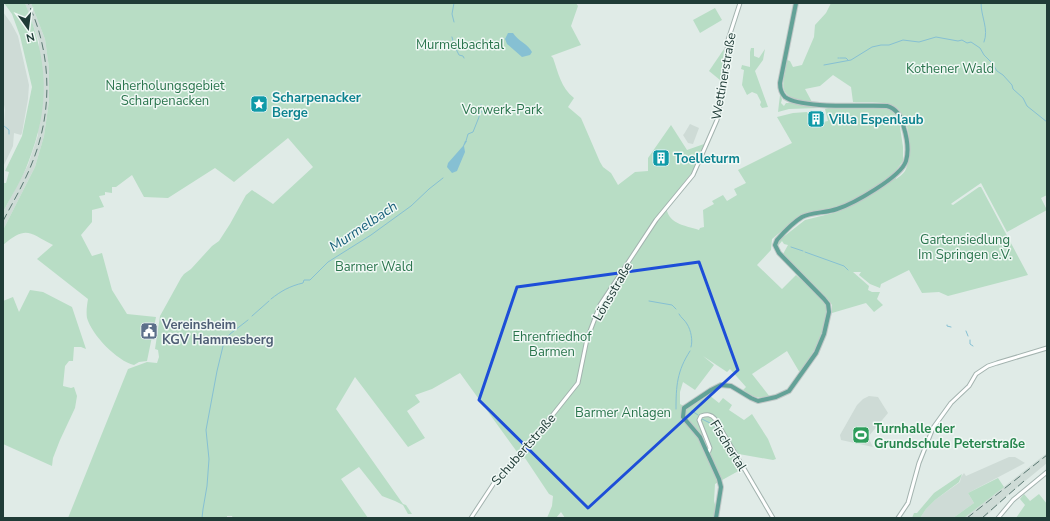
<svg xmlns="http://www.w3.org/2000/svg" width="1050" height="521" font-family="'Nunito Sans',sans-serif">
<rect width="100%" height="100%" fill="#e0ebe7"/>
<!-- built -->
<g fill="#cedbd6">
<polygon points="25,3 31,3 45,39 49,68 49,101 44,136 35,167 3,230 3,212 28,165 38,135 39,42"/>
<polygon points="3,12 11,23 18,36 29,85 28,99 22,133 21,135 14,133 13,146 3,167 3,127 6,127 4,125 5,110 3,99"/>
<polygon points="690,124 699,128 693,144 688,143 683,135 684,134"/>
<polygon points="869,396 878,397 888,413 868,437 873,447 841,440 840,435 857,405 863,399"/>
<polygon points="1047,453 1047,463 1007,496 984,518 964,518"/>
<polygon points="1009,457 1015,457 1025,463 968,493 974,503 953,518 920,518 926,509 935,500 960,482 961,477 964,473 966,476"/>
</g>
<!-- green -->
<g fill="#b8ddc5" fill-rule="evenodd">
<path d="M4,3H25C48,60 51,105 28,163C22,180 11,196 3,212V183H6L9,172L5,171L22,136L32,87L20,36L12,14Z"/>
<path d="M31,3H576L578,6L571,26L581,45L551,56L553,58C558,72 561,88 574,98L568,107L581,118L600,162L603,167L611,173L618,185L635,172L648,171V158L671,125L687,150L704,144L694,170L666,205C667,224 684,225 699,230L700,228L704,227L703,210L714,204L712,201L723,195L727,201L737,195L734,189L746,183L738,170L792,143L777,117L793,113L807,112L814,124L828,121L825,109L832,107H878L892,110L899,120L903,147V161L894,173L896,179C899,177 903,174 905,171C913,156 911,117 895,107C884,100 866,103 853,102L851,87L833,75L820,86L805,89L812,102C778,98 781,90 787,60L790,61L793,67L802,65L814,37L815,25L826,13L831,3H1047V195L1041,198L1047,210L1007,232L981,183L952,203L951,204L953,205L979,187H981L1028,275L948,296L939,292L922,293L909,270L881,284L880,288L870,284L859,275L861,272H853L869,286L868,290L872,292H880L877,299L883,305L874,312L866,303L832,313V305L830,302L783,254L788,245L784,244L782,241L778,246V242L782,238L805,220L837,212L801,215L772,239L771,250L757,265L782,289L796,275C804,282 823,295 826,305C833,324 810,358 800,373L787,351L752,374L770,397C758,399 753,397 743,390L746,387L730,369L727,372L703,356L714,365L695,390L683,382L680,392V404L688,408L709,395L719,403L723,398L732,405L729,410L744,420L752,414L768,439L776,459L773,460L733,453L742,469L715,484L714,501L716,508L714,518H565L561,512L556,518H547L552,506L553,496L549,494L525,458L516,461L520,456L460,373L432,389L415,395L420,402L407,411L425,438L408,447L355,377L336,409L403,504L406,505L412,514H408L403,505L395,501L382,496L359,467L341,479L368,518H233L232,516H227V518H68L128,369L147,362L157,363L159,357L158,350L155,349L160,316L181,278L184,274L191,269L212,246L219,241L230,224L246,195L252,190L273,204L313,167L288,138L234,182L215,168L168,198L144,197L132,175L116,187H112V193L105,192V195L99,196L104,207L92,210V222L81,235L92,256L102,253L112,290L127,314L156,317L147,361L139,362L134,365C117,361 92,335 87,318C86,312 87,305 88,299L37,259L53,245C29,233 27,225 3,245V230L35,167L44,136L49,101V68L45,39ZM661,150L667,152L669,158L667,163L662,166L656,164L654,158L656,153Z"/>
<polygon points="715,8 722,20 700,33 693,20"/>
<polygon points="751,48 754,48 754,56 759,58 765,49 763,60 755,71 768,107 762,108 760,105 761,102 757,94 752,92 747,95 742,85 744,70 741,69 742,65 750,67 750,52"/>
<polygon points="724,49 722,78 720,80 709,71"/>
<polygon points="780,95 782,99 781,103 784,106 786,103 793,103 819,108 789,109 778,112"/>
<polygon points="30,290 43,292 72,307 86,349 81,347 74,347 73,361 69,361 65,366 63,386 71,388 74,387 77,396 75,408 60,440 53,458 52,466 3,444 3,301 13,297 19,312"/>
<polygon points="962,474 959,482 935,500 926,509 920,518 912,518 914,513 917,513 934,493"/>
<polygon points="998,478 1004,487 964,518 953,518 974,503 968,493"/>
<polygon points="1024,494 1030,501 1039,494 1047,504 1047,517 1016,518 1025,505 1020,499"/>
</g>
<!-- water -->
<g fill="#86c0d3">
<path d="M508,33H513C518,41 528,44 532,52L530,55L522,57L507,44L505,39Z"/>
<polygon points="465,141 467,141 464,146 465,152 457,171 452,173 447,167 448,163 463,146"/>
</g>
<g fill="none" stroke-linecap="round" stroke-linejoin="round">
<!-- stream -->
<g stroke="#86c0d3" stroke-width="1">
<polyline points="454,3 452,14 454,22"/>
<path d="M981,3C981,17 989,29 984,42"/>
<polyline points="452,37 454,45 459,55 463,56 464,58"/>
<polyline points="838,58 839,58"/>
<polyline points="840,58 846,58 848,60"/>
<polyline points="824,65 851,60 872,47 881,45 889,45 903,40 919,42 936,37 958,41 962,40 967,43 971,42 980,48 984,55 992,63 997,71 1003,75 1012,85 1013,89 1023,98 1027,106 1047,122"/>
<polyline points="3,106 3,120"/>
<polyline points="480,113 484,110"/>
<polyline points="3,121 3,125 9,130 9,134"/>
<polyline points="466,141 468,134 473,132 479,117 481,105"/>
<polyline points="791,247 803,251"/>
<polyline points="805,252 844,266 848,270"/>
<path d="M271,299C281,291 290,286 303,283L304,280H310L328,262L371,235L411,206L429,189L443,178"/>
<polyline points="649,301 672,305 676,309"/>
<path d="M679,314C681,318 685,320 687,324C691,330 693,341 691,347"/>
<polyline points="252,316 269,301"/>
<polyline points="947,325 947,326 951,327"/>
<polyline points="966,331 968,336"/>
<polyline points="970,340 970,344 973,346"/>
<path d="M676,409C676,386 677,371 690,351"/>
<polyline points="692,411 698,415"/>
<polyline points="702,419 714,425 724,440"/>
<polyline points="202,518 203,509 207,486 209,459 206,430 217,371 224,342 230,334 248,320"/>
</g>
<defs>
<g id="minor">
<path d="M707,452L709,451L710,448L699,420L701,416C707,414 711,414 715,419L773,518"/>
<polyline points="471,518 494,483 539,432 578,383 587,339 600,305 656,220 693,175 717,120 724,85 728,40 740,3"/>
<polyline points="898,518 908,503 919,463 933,428 951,403 969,386 976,374 988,366 997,363 1047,348"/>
<polyline points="998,518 1013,500 1047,472"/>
</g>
<path id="major" d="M716,518L721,487L719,479L700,437L683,417L684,408L711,390L721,385L731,386L751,398L758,401L776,397L789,391L816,353L824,334L829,312L828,304L824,299L779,253L775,245L777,240C784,232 792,223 802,217C811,212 826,213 837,209C853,204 901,177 906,161C909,151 907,138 904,128C902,118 898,109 887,106C865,105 801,109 785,97C781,93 780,89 780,83L796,3"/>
</defs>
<!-- minor casing -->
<use href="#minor" stroke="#a3b3af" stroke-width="5"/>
<!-- major casing -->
<use href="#major" stroke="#c1c8c7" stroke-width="6"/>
<!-- minor -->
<use href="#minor" stroke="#fff" stroke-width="3"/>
<!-- major -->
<use href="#major" stroke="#63a297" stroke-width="4"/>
<!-- rail -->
<g stroke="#5a7872" stroke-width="1" stroke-dasharray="8 4" stroke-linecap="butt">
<path d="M3,221C14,200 26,180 34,158C53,108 51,51 28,3"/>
<polyline points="967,518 1047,455"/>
<polyline points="982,518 1024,481"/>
</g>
</g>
<!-- marked area -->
<path fill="none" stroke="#1d4ed8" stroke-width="3" stroke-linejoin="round" d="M699,262L738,370L588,508L479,400L517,287Z"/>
<!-- icons -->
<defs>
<symbol id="sight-square" viewBox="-11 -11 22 22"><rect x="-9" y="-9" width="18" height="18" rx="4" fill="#0f9aa8" stroke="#f0f8f5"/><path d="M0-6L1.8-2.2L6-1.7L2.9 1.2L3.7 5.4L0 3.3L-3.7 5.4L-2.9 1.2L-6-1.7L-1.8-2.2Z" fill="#fff"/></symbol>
<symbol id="building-square" viewBox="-11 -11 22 22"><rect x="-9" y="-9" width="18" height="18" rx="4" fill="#0f9aa8" stroke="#f0f8f5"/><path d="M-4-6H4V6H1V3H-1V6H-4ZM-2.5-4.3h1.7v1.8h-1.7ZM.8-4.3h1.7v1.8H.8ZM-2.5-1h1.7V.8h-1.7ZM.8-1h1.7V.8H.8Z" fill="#fff"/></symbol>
<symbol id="civic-square" viewBox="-11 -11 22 22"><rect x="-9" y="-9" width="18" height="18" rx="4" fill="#5c6f8a" stroke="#f0f8f5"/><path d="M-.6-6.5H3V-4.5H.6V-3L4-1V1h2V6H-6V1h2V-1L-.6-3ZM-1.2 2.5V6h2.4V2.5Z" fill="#fff"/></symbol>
<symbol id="stadium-square" viewBox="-11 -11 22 22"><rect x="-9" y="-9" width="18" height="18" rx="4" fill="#2e9e5b" stroke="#f0f8f5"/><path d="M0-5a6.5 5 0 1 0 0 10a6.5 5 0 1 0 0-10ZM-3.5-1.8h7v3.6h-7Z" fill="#fff"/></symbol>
</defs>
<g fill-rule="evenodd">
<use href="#sight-square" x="249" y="94" width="20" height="20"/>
<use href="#building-square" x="806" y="109" width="20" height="20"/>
<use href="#building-square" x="651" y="148" width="20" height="20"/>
<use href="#civic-square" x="139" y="321" width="20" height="20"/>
<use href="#stadium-square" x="851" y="425" width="20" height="20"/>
</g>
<g text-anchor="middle" stroke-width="3" stroke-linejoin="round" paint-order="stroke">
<!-- park labels -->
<g font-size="13" fill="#29744c" stroke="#f0f8f5">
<text x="460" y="49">Murmelbachtal</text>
<text x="950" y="73">Kothener Wald</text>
<text x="165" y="90">Naherholungsgebiet<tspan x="165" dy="15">Scharpenacken</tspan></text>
<text x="502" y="114">Vorwerk-Park</text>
<text x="965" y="244">Gartensiedlung<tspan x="965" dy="15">Im Springen e.V.</tspan></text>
<text x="374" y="271">Barmer Wald</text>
<text x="552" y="341">Ehrenfriedhof<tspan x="552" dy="15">Barmen</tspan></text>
<text x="623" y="417">Barmer Anlagen</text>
</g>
<!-- street labels -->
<g font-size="13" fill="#203c37" stroke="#f0f8f5">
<text transform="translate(723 76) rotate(-80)" y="5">Wettinerstraße</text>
<text transform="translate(612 291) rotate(-60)" y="5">Lönsstraße</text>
<text transform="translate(729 445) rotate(58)" y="5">Fischertal</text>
<text transform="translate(523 449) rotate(-49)" y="5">Schubertstraße</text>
</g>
<!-- culture labels -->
<g font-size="13" font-weight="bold" fill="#0d838f" stroke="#f0f8f5" text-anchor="start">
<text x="272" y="102">Scharpenacker<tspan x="272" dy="15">Berge</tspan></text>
<text x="829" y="124">Villa Espenlaub</text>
<text x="674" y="163">Toelleturm</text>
</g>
<!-- service labels -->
<g font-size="13" font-weight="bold" fill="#4e5e75" stroke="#f0f8f5" text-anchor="start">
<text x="162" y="329">Vereinsheim<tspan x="162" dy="15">KGV Hammesberg</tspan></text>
</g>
<!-- leisure labels -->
<g font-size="13" font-weight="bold" fill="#27864d" stroke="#f0f8f5" text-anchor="start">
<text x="874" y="433">Turnhalle der<tspan x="874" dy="15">Grundschule Peterstraße</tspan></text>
</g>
<!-- water labels -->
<g font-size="14" font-style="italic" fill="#19617a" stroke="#f0f8f5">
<text transform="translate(363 226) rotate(-34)" y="5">Murmelbach</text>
</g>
</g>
<!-- border -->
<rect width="1050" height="521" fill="none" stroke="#203c37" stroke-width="8"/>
<!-- north arrow -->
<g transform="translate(28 28) rotate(166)" stroke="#f0f8f5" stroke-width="3" paint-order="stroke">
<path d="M0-3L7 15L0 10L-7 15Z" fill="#203c37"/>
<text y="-6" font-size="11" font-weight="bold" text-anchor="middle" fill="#203c37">N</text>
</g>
</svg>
